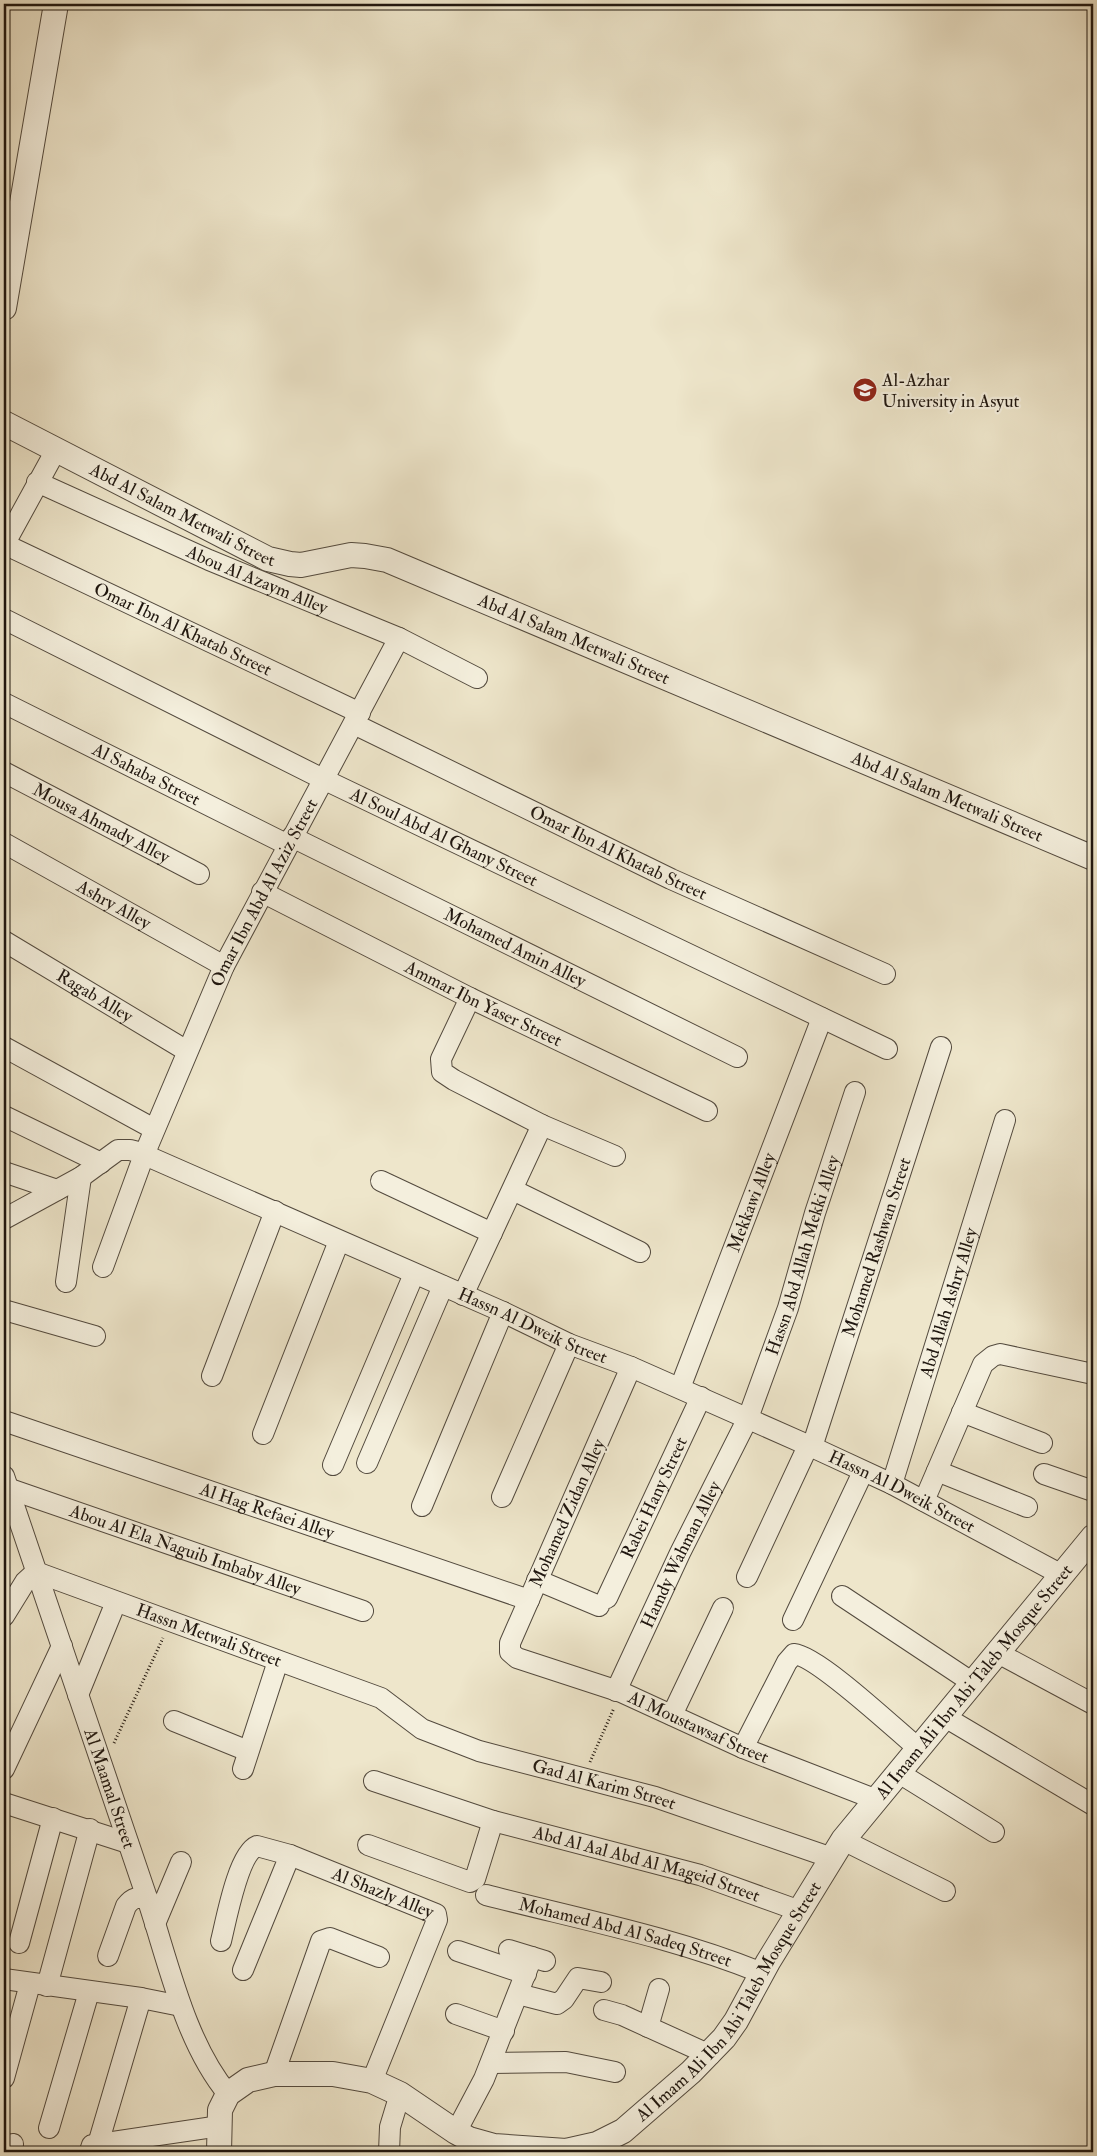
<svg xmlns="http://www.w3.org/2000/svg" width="1097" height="2156" font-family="'IM FELL Double Pica',serif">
<rect width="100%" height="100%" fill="#eee6cb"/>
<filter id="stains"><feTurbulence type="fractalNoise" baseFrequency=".004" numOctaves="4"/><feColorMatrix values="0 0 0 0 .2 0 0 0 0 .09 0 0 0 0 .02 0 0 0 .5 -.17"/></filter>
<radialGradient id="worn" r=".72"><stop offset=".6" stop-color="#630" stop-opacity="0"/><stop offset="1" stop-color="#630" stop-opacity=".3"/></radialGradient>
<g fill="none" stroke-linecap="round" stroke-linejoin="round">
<defs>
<g id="minor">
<path id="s1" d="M37,482L209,560L399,638L477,678"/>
<path id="s2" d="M4,544L360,713"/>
<polyline points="4,545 56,450"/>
<path id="s3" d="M4,619L325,780L887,1049"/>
<path id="s4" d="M4,703L288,845"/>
<path id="s5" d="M354,724L671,879L885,974"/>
<path id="s6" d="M4,772L199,874"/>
<path id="s7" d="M292,837L737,1057"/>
<path id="s8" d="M4,843L224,966"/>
<path id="s9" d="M262,892L470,998L707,1111"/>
<path id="s10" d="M4,941L187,1051"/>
<polyline points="470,998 441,1059 442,1072 454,1080 542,1125 615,1156"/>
<polyline points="4,1047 154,1129"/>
<polyline points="4,1116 101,1163"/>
<polyline points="4,1172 57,1190"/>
<polyline points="381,1181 492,1233"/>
<polyline points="513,1190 640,1252"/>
<path id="s11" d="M4,1219L81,1177L118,1150H130L138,1152L503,1312L569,1344L631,1367L812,1447L892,1484L1062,1575"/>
<path id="s12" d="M103,1267L144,1155L224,966L399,638"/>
<polyline points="66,1282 81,1177"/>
<polyline points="463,1295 542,1125"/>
<polyline points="4,1310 95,1336"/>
<path id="s13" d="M631,1367L510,1643V1652L517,1658L621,1692L743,1748L877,1800"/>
<polyline points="212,1376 275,1211"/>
<path id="s14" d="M680,1388L822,1018"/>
<polyline points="962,1412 1042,1443"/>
<path id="s15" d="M4,1421L529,1600"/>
<polyline points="263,1434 339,1241"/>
<path id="s16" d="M812,1447L941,1047"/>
<polyline points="367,1463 443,1286"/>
<polyline points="333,1465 414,1274"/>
<polyline points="937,1471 1027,1507"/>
<polyline points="1044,1474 1093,1491"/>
<path id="s17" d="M4,1476C51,1614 97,1751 144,1889C167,1955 183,2040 228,2094"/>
<path id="s18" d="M892,1484L1005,1120"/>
<path id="s19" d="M4,1487L363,1611"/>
<polyline points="502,1497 569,1344"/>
<polyline points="924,1501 983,1364 993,1356 1000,1354 1093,1374"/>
<polyline points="422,1506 503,1312"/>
<polyline points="747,1577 808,1446"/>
<polyline points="537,1580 599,1606"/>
<polyline points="842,1596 973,1683"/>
<path id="s20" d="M607,1598L701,1397"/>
<path id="s21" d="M4,1616L25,1582L36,1572L381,1698L422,1729L479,1751L655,1797L832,1858"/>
<polyline points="793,1620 863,1472"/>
<polyline points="998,1653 1093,1704"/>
<path id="s22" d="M616,1691L680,1553L748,1418L788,1308L815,1213L855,1092"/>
<polyline points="78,1695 116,1602"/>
<polyline points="672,1715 723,1608"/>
<polyline points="945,1717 1093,1805"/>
<polyline points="174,1721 248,1751"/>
<path d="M743,1748L787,1662L794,1654C818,1656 896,1730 919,1749"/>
<polyline points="4,1769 62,1646"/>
<polyline points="243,1769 278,1661"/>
<polyline points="899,1773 994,1832"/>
<path id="s23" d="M374,1781L493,1821L700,1875L800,1911"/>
<polyline points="4,1803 128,1843"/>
<polyline points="843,1840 945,1891"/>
<polyline points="368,1845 470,1882 475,1879 493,1821"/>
<path id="s24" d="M486,1895C579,1919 673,1937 762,1973"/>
<polyline points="155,1924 181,1862"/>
<path id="s25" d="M221,1941C226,1921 238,1854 257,1846L290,1855L436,1914L437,1920L372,2081"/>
<polyline points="19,1943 53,1818"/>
<polyline points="509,1950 545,1961"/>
<polyline points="458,1951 526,1974"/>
<path d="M108,1956L126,1906C133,1897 137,1897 148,1899"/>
<polyline points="243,1970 290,1855"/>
<polyline points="4,1979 141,1998 181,2006"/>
<polyline points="47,1986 90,1829"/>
<polyline points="518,1994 557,2004 564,1999 578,1978 601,1982"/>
<polyline points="604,2010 622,2015 710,2055"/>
<polyline points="456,2014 504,2031"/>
<polyline points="648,2027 659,1989"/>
<polyline points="491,2063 566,2062 615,2072"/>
<polyline points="274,2074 321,1941 330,1938 379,1957"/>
<polyline points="4,2078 30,1984"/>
<polyline points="49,2128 89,1992"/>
<polyline points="456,2132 484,2079 532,1957"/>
<polyline points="98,2144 141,1998"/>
<polyline points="90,2151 92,2145 98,2144 220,2126"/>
<polyline points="12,2152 13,2144"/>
<polyline points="389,2152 390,2127 400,2094"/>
</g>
<g id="tertiary">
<polyline points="4,308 56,4"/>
<path id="s26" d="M4,423L268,559L290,564L301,565L351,555L365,556L387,560L1093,858"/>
<path id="s27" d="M219,2152L220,2110L228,2094L248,2080L274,2074H333L372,2081L400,2094L456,2132L469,2139L494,2146L566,2151L597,2144L623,2131L691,2072L724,2038L736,2021L768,1962L843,1840L1093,1537"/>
</g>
</defs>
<!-- minor casing -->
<use href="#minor" stroke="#534a3e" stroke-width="22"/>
<!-- tertiary casing -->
<use href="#tertiary" stroke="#534a3e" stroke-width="26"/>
<!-- path -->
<g stroke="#1f160f" stroke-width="3" stroke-dasharray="1 2.5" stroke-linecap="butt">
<polyline points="114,1743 163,1638"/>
<polyline points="590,1762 614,1708"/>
</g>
<!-- minor -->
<use href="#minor" stroke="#f4efdd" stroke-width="20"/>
<!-- tertiary -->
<use href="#tertiary" stroke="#f4efdd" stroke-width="24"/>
</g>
<!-- icons -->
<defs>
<symbol id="university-disc" viewBox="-11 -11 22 22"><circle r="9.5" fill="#8f2418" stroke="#f4efdd"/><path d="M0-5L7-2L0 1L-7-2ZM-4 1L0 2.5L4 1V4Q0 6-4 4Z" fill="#fff"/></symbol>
</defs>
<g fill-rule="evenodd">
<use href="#university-disc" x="851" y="376" width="28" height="28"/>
</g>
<g text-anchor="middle" stroke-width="4.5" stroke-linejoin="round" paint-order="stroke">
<!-- poi labels -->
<g font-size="18" fill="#1f160f" stroke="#f4efdd" text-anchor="start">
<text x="882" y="386">Al-Azhar<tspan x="882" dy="21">University in Asyut</tspan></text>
</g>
<!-- street labels -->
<g font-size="18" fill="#1f160f" stroke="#f4efdd">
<text dy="6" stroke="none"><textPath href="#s26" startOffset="201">Abd Al Salam Metwali Street</textPath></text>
<text dy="6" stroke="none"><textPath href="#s1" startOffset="241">Abou Al Azaym Alley</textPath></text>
<text dy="6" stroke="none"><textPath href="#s2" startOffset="198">Omar Ibn Al Khatab Street</textPath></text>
<text dy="6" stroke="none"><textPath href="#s26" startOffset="621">Abd Al Salam Metwali Street</textPath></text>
<text dy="6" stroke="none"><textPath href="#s4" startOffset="159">Al Sahaba Street</textPath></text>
<text dy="6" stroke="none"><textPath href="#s26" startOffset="1026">Abd Al Salam Metwali Street</textPath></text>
<text dy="6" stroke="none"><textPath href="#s6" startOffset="110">Mousa Ahmady Alley</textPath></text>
<text dy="6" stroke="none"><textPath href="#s3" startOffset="491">Al Soul Abd Al Ghany Street</textPath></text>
<text dy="6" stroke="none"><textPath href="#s5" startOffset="294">Omar Ibn Al Khatab Street</textPath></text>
<text dy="6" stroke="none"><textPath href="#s12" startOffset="408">Omar Ibn Abd Al Aziz Street</textPath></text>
<text dy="6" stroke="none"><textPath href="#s8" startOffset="126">Ashry Alley</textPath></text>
<text dy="6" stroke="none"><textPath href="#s7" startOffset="249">Mohamed Amin Alley</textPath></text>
<text dy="6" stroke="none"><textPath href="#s10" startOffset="106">Ragab Alley</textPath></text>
<text dy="6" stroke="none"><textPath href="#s9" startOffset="248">Ammar Ibn Yaser Street</textPath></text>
<text dy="6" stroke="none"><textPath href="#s14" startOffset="199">Mekkawi Alley</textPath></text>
<text dy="6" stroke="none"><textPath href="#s16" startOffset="210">Mohamed Rashwan Street</textPath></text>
<text dy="6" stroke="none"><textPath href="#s22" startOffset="475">Hassn Abd Allah Mekki Alley</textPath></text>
<text dy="6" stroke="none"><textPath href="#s18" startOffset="190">Abd Allah Ashry Alley</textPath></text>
<text dy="6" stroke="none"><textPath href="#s11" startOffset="585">Hassn Al Dweik Street</textPath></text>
<text dy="6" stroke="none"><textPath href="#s11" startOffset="990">Hassn Al Dweik Street</textPath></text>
<text dy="6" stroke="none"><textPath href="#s20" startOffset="111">Rabei Hany Street</textPath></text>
<text dy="6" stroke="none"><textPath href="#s15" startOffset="278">Al Hag Refaei Alley</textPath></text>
<text transform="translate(567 1513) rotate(-66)" y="6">Mohamed Zidan Alley</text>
<text dy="6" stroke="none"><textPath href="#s19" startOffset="192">Abou Al Ela Naguib Imbaby Alley</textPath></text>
<text dy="6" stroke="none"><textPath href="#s22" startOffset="151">Hamdy Wahman Alley</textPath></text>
<text dy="6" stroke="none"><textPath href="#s21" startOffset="239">Hassn Metwali Street</textPath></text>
<text dy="6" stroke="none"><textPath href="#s27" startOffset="1056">Al Imam Ali Ibn Abi Taleb Mosque Street</textPath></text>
<text dy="6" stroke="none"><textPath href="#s13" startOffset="514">Al Moustawsaf Street</textPath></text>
<text dy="6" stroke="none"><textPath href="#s21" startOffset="664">Gad Al Karim Street</textPath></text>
<text dy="6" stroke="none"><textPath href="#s17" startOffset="330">Al Maamal Street</textPath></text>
<text dy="6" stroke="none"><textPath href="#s23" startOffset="285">Abd Al Aal Abd Al Mageid Street</textPath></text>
<text dy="6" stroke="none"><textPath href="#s25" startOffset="238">Al Shazly Alley</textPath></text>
<text dy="6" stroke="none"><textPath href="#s24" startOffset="144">Mohamed Abd Al Sadeq Street</textPath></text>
<text dy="6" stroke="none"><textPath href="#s27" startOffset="651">Al Imam Ali Ibn Abi Taleb Mosque Street</textPath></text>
</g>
</g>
<!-- margin -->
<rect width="1097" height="2156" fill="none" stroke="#eee6cb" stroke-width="20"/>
<rect x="5" y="5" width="1087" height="2146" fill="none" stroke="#1f160f" stroke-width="2.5"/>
<rect x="10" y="10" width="1077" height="2136" fill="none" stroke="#1f160f"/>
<rect width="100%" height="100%" filter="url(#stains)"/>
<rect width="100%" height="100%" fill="url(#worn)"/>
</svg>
